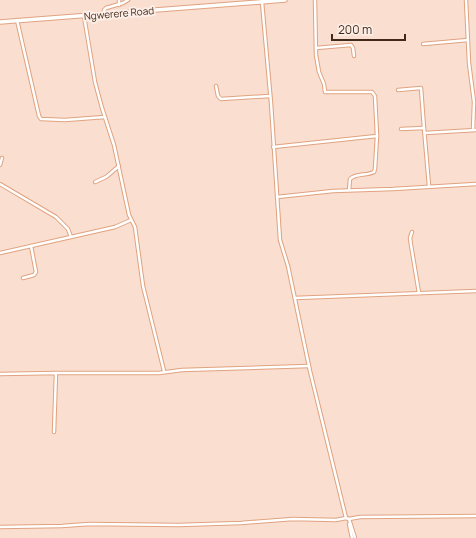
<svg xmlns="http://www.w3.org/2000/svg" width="476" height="538" font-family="Manrope,sans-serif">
<rect width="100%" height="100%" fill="#fadfd1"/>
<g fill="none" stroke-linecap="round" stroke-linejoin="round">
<defs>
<g id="minor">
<polyline points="119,0 119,5"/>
<path d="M315,0L316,55L319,72L324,84L325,92H372L375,96L377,136L375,169L374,172C366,176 356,173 350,179L349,190"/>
<polyline points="466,0 469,63 474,102 473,130"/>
<polyline points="262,2 271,103 280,240 288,266 310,371 346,518"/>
<polyline points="104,14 104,10 106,8 123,3 128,0"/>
<polyline points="84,16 95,82 102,108 114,145 129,215 135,227 143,286 164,371"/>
<polyline points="17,20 39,116 41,119 65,120 105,117"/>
<polyline points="423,44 468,40"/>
<polyline points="316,48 351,45 353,48 354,56"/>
<polyline points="216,86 218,96 221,99 270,96"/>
<polyline points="398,90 421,88 424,128"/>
<polyline points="401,129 424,128 429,186"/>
<polyline points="425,133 476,130"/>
<polyline points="273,147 377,136"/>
<polyline points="0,165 2,158"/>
<polyline points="95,182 106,177 119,166"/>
<polyline points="0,184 56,217 68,229 71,237"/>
<polyline points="277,197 333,191 393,189 476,184"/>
<polyline points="412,232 410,238 411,245 419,293"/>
<polyline points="0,253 115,227 131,220"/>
<polyline points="23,278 34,275 36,272 31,246"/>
<polyline points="295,298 476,291"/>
<polyline points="56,373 159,373 182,370 309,366"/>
<polyline points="0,374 56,373 54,432"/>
<polyline points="349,519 355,538"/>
<polyline points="349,524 352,538"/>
<polyline points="0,527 62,526 89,524 179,525 241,523 293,519 336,520 346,518 349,519 360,517 476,516"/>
</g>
<polyline id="secondary" points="0,22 285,0"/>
</defs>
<!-- minor casing -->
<use href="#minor" stroke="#e0a27f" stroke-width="4.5"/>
<!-- secondary casing -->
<use href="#secondary" stroke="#e0a27f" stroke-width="5.5"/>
<!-- minor -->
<use href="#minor" stroke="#fff" stroke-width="2.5"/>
<!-- secondary -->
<use href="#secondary" stroke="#fff" stroke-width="3.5"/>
</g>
<g text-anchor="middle" stroke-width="4" stroke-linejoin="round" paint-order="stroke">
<!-- street labels -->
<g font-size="10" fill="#422a1b" stroke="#fdefe8">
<text transform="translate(119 13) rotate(-5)" y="4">Ngwerere Road</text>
</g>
</g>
<!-- scale -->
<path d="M332 34v6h73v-6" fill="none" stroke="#422a1b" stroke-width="2"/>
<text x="338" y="34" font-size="12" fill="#422a1b" stroke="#fdefe8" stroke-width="3" paint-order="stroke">200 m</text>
</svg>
